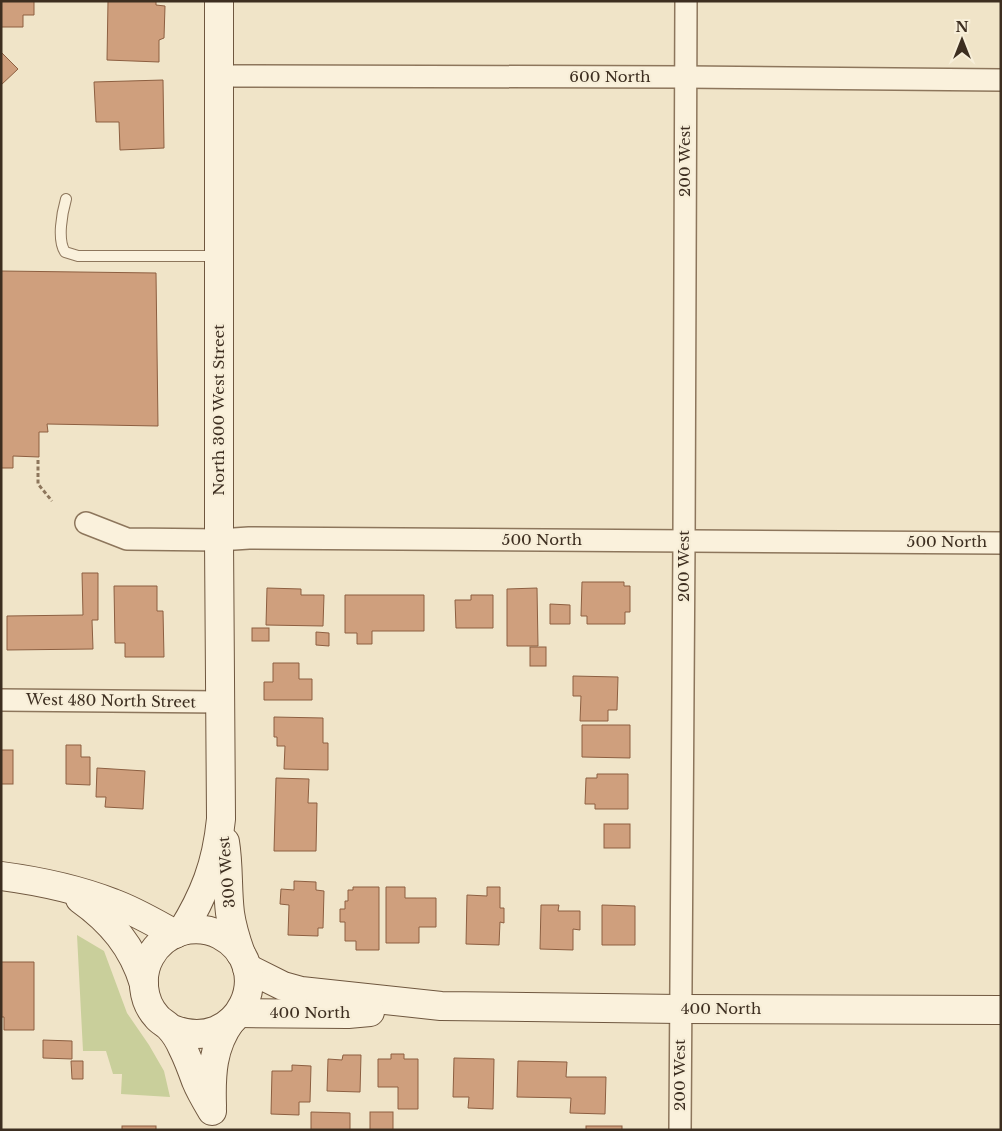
<svg xmlns="http://www.w3.org/2000/svg" width="1002" height="1131" font-family="'Libre Baskerville',serif">
<rect width="100%" height="100%" fill="#f0e4c8"/>
<!-- green -->
<polygon fill="#c9cf9b" points="77,935 104,951 127,1013 149,1045 164,1071 170,1097 121,1094 122,1074 113,1074 106,1051 83,1051"/>
<!-- building -->
<g fill="#cf9f7d" stroke="#8d5f41">
<polygon points="1,1 34,1 34,15 23,15 23,27 1,27"/>
<polygon points="108,1 156,1 156,5 165,6 164,38 159,40 159,62 107,60"/>
<polygon points="1,52 18,69 1,85"/>
<polygon points="163,80 164,148 120,150 119,122 96,122 94,82"/>
<polygon points="1,271 156,273 158,426 47,424 48,432 39,432 39,457 13,456 13,468 1,468"/>
<polygon points="82,573 98,573 98,620 92,620 93,649 7,650 7,616 83,615"/>
<polygon points="582,582 624,582 624,586 630,586 630,612 625,612 625,624 587,624 587,616 581,616"/>
<polygon points="114,586 157,586 157,611 163,611 164,657 125,657 125,643 115,643"/>
<polygon points="267,588 301,589 301,595 324,595 323,626 266,625"/>
<polygon points="537,588 538,646 507,646 507,589"/>
<polygon points="345,595 424,595 424,631 372,631 372,644 357,644 357,633 345,633"/>
<polygon points="471,595 493,595 493,628 456,628 455,600 471,600"/>
<polygon points="550,604 570,605 570,624 550,624"/>
<rect x="252" y="628" width="17" height="13"/>
<polygon points="316,632 329,633 329,646 316,645"/>
<rect x="530" y="647" width="16" height="19"/>
<polygon points="273,663 299,663 299,679 312,679 312,700 264,700 264,682 273,682"/>
<polygon points="573,676 618,677 617,710 608,710 608,721 580,721 581,696 573,696"/>
<polygon points="274,717 323,718 323,743 328,743 328,770 284,769 285,746 277,746 277,737 274,737"/>
<polygon points="582,725 630,725 630,758 582,757"/>
<polygon points="66,745 81,745 81,757 90,757 90,785 66,784"/>
<rect x="1" y="750" width="12" height="34"/>
<polygon points="97,768 145,771 143,809 105,807 106,797 96,797"/>
<polygon points="597,774 628,774 628,809 595,809 595,804 585,804 586,778 597,778"/>
<polygon points="276,778 309,779 308,803 317,803 316,851 274,851"/>
<rect x="604" y="824" width="26" height="24"/>
<polygon points="294,881 316,882 316,890 324,891 323,928 318,928 318,936 288,935 289,905 280,904 281,889 294,890"/>
<polygon points="353,887 379,887 379,950 356,950 356,941 345,941 345,922 340,922 340,909 345,909 345,901 348,901 348,890 353,890"/>
<polygon points="386,887 405,887 405,898 436,898 436,927 419,927 419,943 386,943"/>
<polygon points="487,887 500,887 500,908 504,908 504,923 500,922 499,945 466,944 467,895 487,896"/>
<polygon points="541,905 559,905 558,911 580,911 580,930 573,929 573,950 540,949"/>
<polygon points="602,905 635,906 635,945 602,945"/>
<polygon points="1,962 34,962 34,1030 4,1030 4,1017 1,1017"/>
<polygon points="43,1040 72,1041 72,1059 43,1058"/>
<polygon points="391,1054 404,1054 404,1059 418,1059 418,1109 398,1109 398,1087 378,1087 378,1059 391,1059"/>
<polygon points="343,1055 361,1055 360,1092 327,1091 328,1059 342,1060"/>
<polygon points="454,1058 494,1059 493,1109 468,1108 469,1097 453,1097"/>
<polygon points="71,1061 83,1061 83,1079 72,1079"/>
<polygon points="518,1061 567,1062 566,1077 606,1077 605,1114 570,1113 571,1098 517,1097"/>
<polygon points="292,1065 311,1066 310,1102 299,1102 299,1115 271,1114 272,1071 292,1071"/>
<polygon points="311,1112 350,1113 350,1130 311,1130"/>
<rect x="370" y="1112" width="23" height="18"/>
<rect x="122" y="1126" width="34" height="4"/>
<rect x="586" y="1126" width="36" height="4"/>
</g>
<g fill="none" stroke-linecap="round" stroke-linejoin="round">
<defs>
<path id="lane" d="M66,199C62,213 57,240 65,252L78,256H219"/>
<g id="street">
<polyline points="218,76 685,77 1001,80"/>
<polyline points="86,523 127,539 219,540 249,538 1001,543"/>
<polyline points="1,700 221,702"/>
<polyline points="680,1130 684,541 686,1"/>
</g>
<g id="secondary">
<path d="M225,842C229,866 227,889 230,913C232,927 236,940 241,954"/>
<path d="M1,876C39,881 77,889 113,903C135,911 155,923 175,934"/>
<path d="M80,899C111,921 133,947 144,984"/>
<path d="M182,931C192,915 201,898 208,879C215,860 219,839 221,819L219,540V1"/>
<polyline points="247,968 283,986 301,991 441,1006 680,1009 1001,1010"/>
<polyline points="239,1013 348,1014 370,1012"/>
<path d="M170,1028C240,1058 279,966 220,935C208,929 195,928 182,931C169,935 157,944 150,957C140,975 142,1001 157,1017C160,1021 165,1023 169,1027C174,1032 180,1042 183,1049C188,1059 192,1070 196,1081C200,1091 206,1101 212,1111"/>
<path d="M212,1106C211,1075 212,1047 231,1021"/>
</g>
</defs>
<!-- lane casing -->
<use href="#lane" stroke="#8d765c" stroke-width="12"/>
<!-- street casing -->
<use href="#street" stroke="#8d765c" stroke-width="24"/>
<!-- secondary casing -->
<use href="#secondary" stroke="#6f573f" stroke-width="30"/>
<!-- path -->
<polyline stroke="#8d765c" stroke-width="3" stroke-dasharray="4 2.5" stroke-linecap="butt" points="38,460 38,484 52,501"/>
<!-- lane -->
<use href="#lane" stroke="#faf1dc" stroke-width="10"/>
<!-- street -->
<use href="#street" stroke="#faf1dc" stroke-width="21"/>
<!-- secondary -->
<use href="#secondary" stroke="#faf1dc" stroke-width="28"/>
</g>
<g text-anchor="middle" stroke-width="4.5" stroke-linejoin="round" paint-order="stroke">
<!-- street labels -->
<g font-size="15" fill="#3d2e20" stroke="#f7eed8">
<text x="610" y="82">600 North</text>
<text transform="translate(685 161) rotate(-90)" y="5">200 West</text>
<text transform="translate(219 410) rotate(-90)" y="5">North 300 West Street</text>
<text x="542" y="545">500 North</text>
<text x="947" y="547">500 North</text>
<text transform="translate(684 566) rotate(-90)" y="5">200 West</text>
<text transform="translate(111 701) rotate(1)" y="5">West 480 North Street</text>
<text transform="translate(227 872) rotate(-95)" y="5">300 West</text>
<text x="721" y="1014">400 North</text>
<text x="310" y="1018">400 North</text>
<text transform="translate(680 1075) rotate(-90)" y="5">200 West</text>
</g>
</g>
<!-- border -->
<rect width="1002" height="1131" fill="none" stroke="#3d2e20" stroke-width="5"/>
<!-- north arrow -->
<g transform="translate(962 40)" stroke="#f7eed8" stroke-width="4" paint-order="stroke">
<path d="M0-4L9 19L0 12L-9 19Z" fill="#3d2e20"/>
<text y="-8" font-size="14" font-weight="bold" text-anchor="middle" fill="#3d2e20">N</text>
</g>
</svg>
